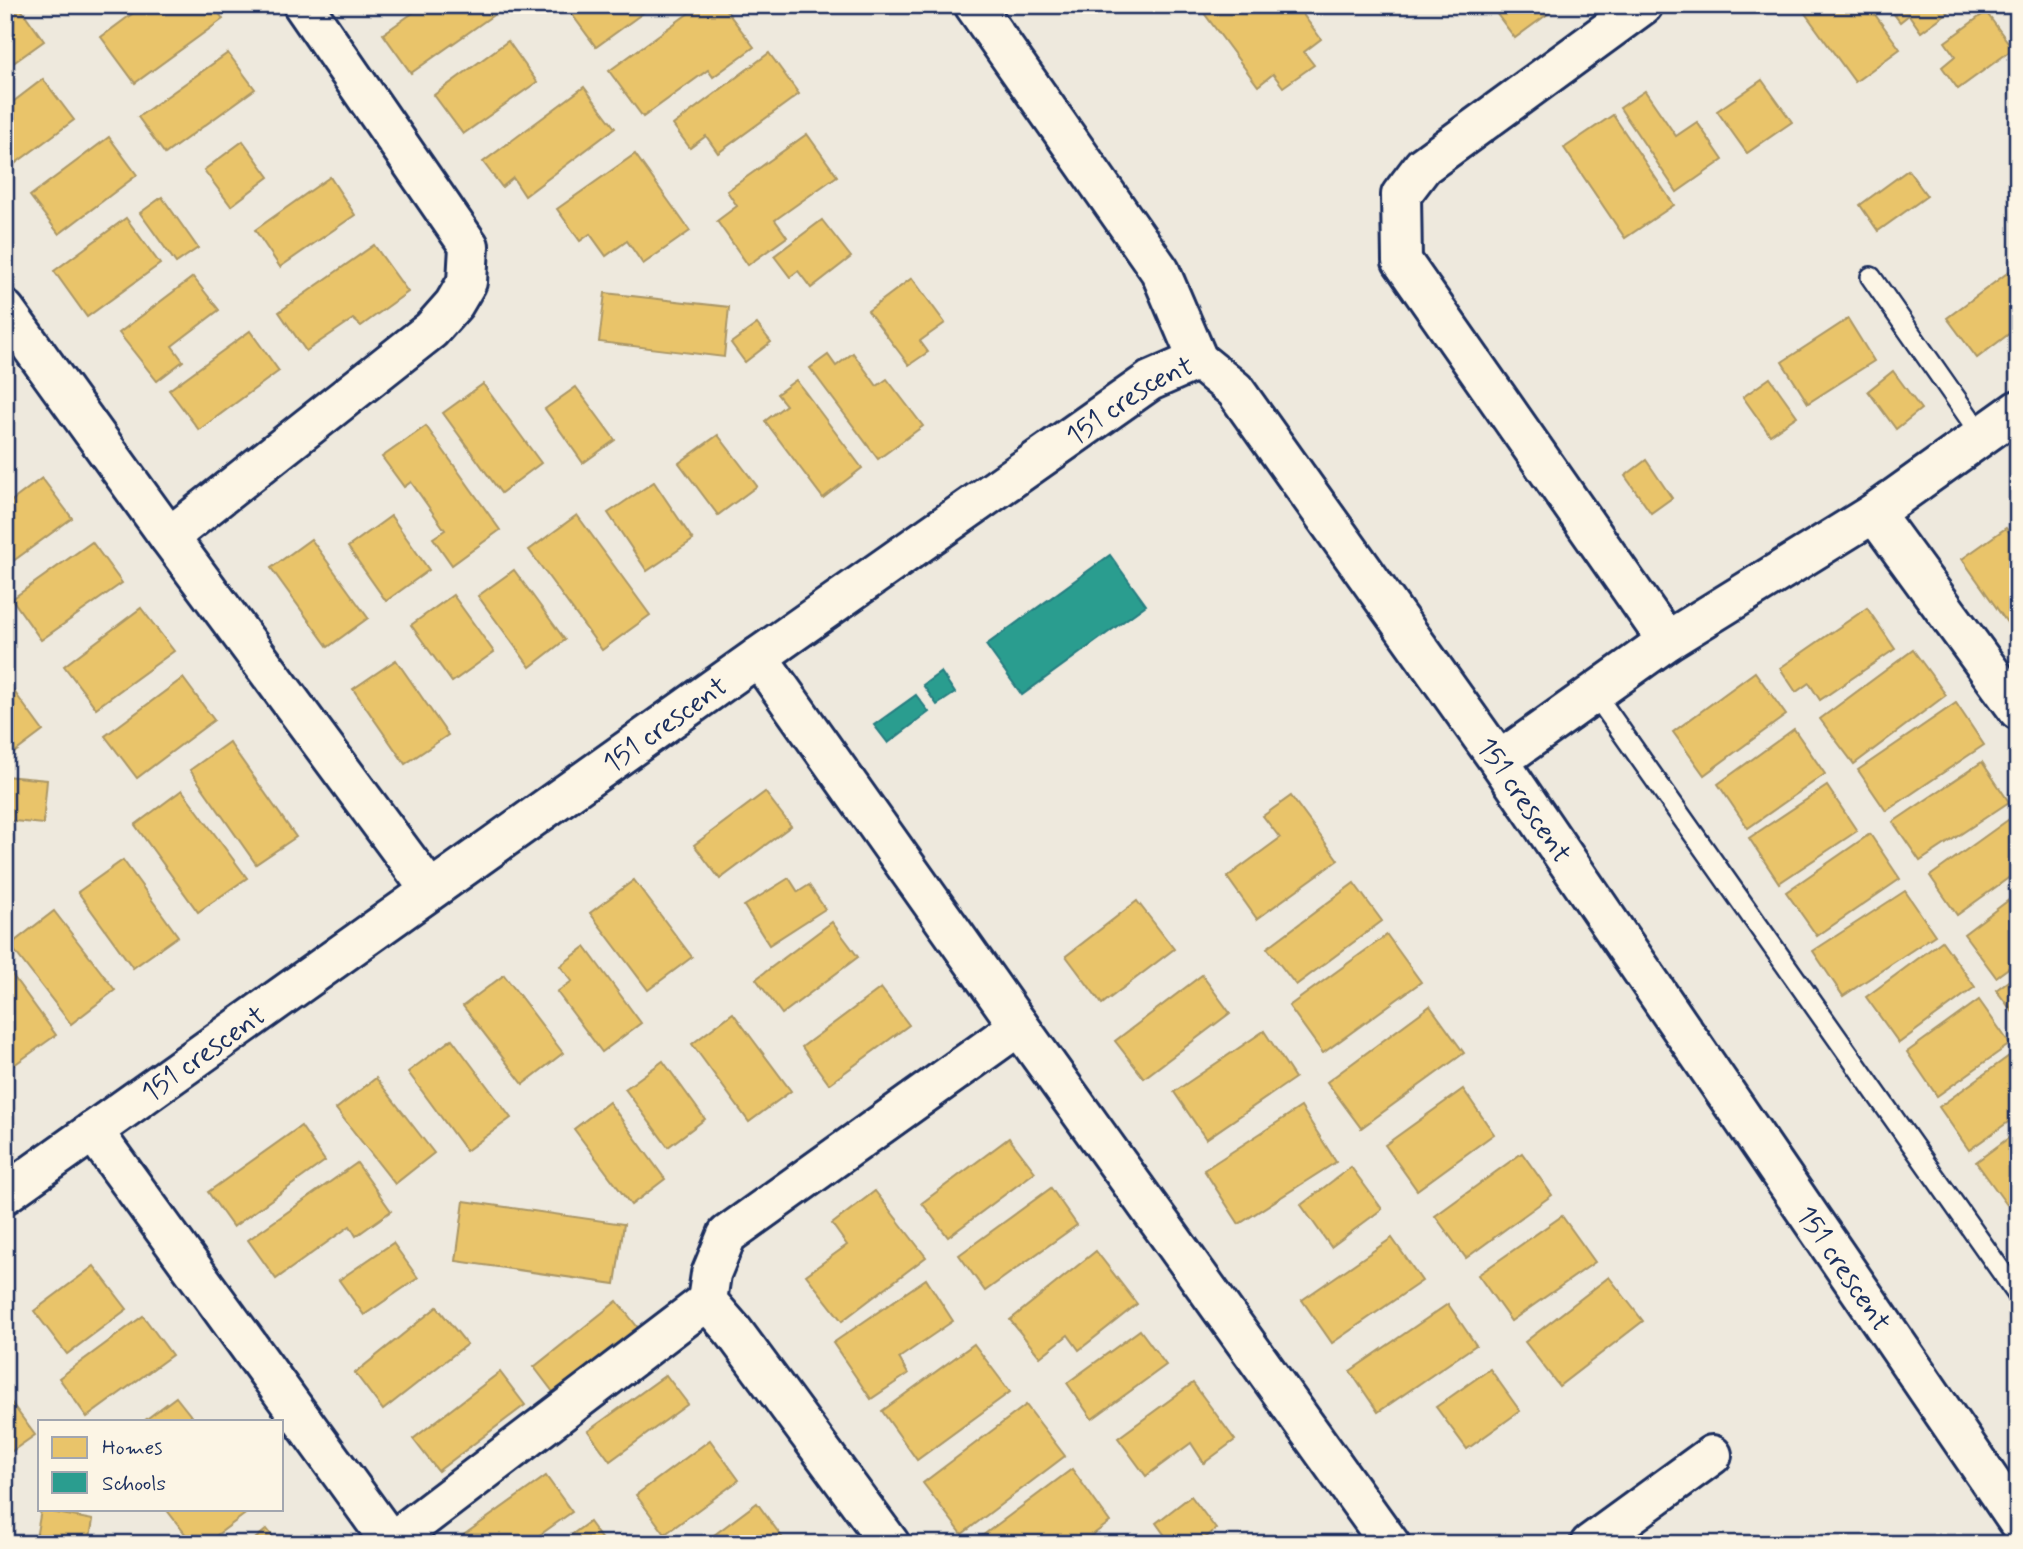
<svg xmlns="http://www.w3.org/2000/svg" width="2023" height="1549" font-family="Mynerve,sans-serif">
<rect width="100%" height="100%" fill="#eee9dd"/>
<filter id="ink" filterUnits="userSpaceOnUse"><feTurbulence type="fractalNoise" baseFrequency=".0143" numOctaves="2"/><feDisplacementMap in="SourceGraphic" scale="14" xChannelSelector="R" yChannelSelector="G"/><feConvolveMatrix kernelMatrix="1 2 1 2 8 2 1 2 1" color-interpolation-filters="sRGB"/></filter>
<g filter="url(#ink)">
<!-- homes -->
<g fill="#e9c46a" stroke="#ab9766" stroke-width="2">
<polygon points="9,5 18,5 44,41 5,69 5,8"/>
<polygon points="144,5 213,5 223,19 135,83 101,37"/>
<polygon points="424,5 495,5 499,11 411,73 383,34"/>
<polygon points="565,5 654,5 596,47"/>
<polygon points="700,5 722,5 754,47 713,77 708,70 643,117 609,71"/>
<polygon points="1198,5 1296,5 1321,39 1304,52 1314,65 1283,87 1273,74 1258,86"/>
<polygon points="1490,5 1560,5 1515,38"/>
<polygon points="1799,5 1868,5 1900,49 1855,82"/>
<polygon points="1887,5 1958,5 1921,32 1909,15 1900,22"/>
<polygon points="1986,12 2013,49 1958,89 1942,67 1955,56 1945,42"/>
<polygon points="508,41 537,82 463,134 434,95"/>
<polygon points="228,53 255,89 165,154 138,117"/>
<polygon points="769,53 799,94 718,153 706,136 690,148 673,125"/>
<polygon points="43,79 74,120 5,171 5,108"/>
<polygon points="1762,80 1792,122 1747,153 1717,111"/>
<polygon points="584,87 615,128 525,196 513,178 502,187 483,162"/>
<polygon points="1645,91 1676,136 1697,122 1723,160 1677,192 1620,108"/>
<polygon points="1613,115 1674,205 1625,238 1564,148"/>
<polygon points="807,134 837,176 775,220 787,237 748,265 717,221 737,206 727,191"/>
<polygon points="109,137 137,175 59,234 30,196"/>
<polygon points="243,141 269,177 231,206 204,170"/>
<polygon points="635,154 690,231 643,264 627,241 606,256 590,234 580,241 557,209"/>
<polygon points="1908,170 1927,196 1878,231 1860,205"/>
<polygon points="330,177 355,215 280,267 255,230"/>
<polygon points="162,197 198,248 176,263 140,213"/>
<polygon points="126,218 160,264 87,317 54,271"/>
<polygon points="822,220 851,257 811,288 798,271 790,277 774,256"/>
<polygon points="374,245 408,292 361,326 353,319 306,351 279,312"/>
<polygon points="2018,265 2018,327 1977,358 1947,318"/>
<polygon points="193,277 219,310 172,346 183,361 157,381 119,333"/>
<polygon points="912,278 945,323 920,341 928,352 909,365 868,311"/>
<polygon points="605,293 729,307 724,357 599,342"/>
<polygon points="1848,319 1874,361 1808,403 1782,362"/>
<polygon points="757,324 771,342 745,362 731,343"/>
<polygon points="250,331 279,371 199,430 169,390"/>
<polygon points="853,353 877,386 887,379 923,426 878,459 810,368 828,355 836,366"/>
<polygon points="1893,371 1921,409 1896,429 1868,391"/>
<polygon points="1770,378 1797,416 1770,435 1743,397"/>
<polygon points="796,380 862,468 823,498 765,421 786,405 777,394"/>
<polygon points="483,384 541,463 501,493 443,413"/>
<polygon points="576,387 615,440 583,463 545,409"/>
<polygon points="426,426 500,530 452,565 433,538 445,530 411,482 404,487 382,457"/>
<polygon points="718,435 757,486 718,515 679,463"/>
<polygon points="1646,460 1672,498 1651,513 1625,476"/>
<polygon points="42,478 72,518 5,567 5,506"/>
<polygon points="654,482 693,540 647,571 608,513"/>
<polygon points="577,515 650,615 602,650 529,550"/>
<polygon points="391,516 429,570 386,601 348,547"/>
<polygon points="2006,528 2018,544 2018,638 1962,559"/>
<polygon points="311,539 368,618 328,647 271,568"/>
<polygon points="92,542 122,583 41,640 12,599"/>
<polygon points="514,570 565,640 530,667 478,596"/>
<polygon points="453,595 494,652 452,682 411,625"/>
<polygon points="141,608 174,651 96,708 64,666"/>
<polygon points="1867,608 1895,649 1820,700 1809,683 1796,692 1780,668"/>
<polygon points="1913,650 1946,695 1854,764 1820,719"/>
<polygon points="396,660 448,735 405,764 353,689"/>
<polygon points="1755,672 1786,715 1704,775 1673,732"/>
<polygon points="183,678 214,720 137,778 105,736"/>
<polygon points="5,679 43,731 11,755 5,747"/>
<polygon points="1956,703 1984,745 1886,811 1858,770"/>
<polygon points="1794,729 1825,774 1748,828 1718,784"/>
<polygon points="229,742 296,837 256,864 190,770"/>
<polygon points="1982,762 2009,802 1920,861 1893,822"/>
<polygon points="5,776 47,780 43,824 5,820"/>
<polygon points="1827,786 1857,831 1779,883 1749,838"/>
<polygon points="182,790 247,878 198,912 135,825"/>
<polygon points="765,792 791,826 720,879 694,845"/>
<polygon points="1291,796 1338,860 1257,919 1227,877 1280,838 1263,816"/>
<polygon points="2012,817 2018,824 2018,871 1957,915 1930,876"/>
<polygon points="1870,834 1900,879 1817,936 1786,892"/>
<polygon points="123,860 178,936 133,968 78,892"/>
<polygon points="789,878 798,892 809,885 825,909 769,945 744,906"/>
<polygon points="634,880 692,957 648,990 590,913"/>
<polygon points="1354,883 1382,921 1296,985 1267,948"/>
<polygon points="1905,891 1935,935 1843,996 1813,951"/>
<polygon points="2018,893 2018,961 1996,977 1964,934"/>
<polygon points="1137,901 1174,949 1102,1004 1066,956"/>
<polygon points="54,911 115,990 71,1024 10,945"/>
<polygon points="832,922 858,957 782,1014 756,979"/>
<polygon points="1387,935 1421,982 1323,1053 1289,1006"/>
<polygon points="1942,941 1975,987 1899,1043 1866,997"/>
<polygon points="585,947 641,1023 602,1052 557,992 572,981 560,966"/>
<polygon points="5,965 56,1035 7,1070 5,1068"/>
<polygon points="2018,974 2018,1019 1996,990"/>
<polygon points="504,975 563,1053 523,1084 463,1006"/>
<polygon points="1202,975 1230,1013 1144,1078 1115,1041"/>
<polygon points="881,988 909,1025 829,1084 802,1047"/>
<polygon points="1979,1000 2010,1044 1937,1096 1907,1052"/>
<polygon points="1430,1006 1464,1053 1361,1128 1327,1082"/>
<polygon points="733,1013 791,1091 749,1122 692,1044"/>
<polygon points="1264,1031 1295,1078 1206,1139 1174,1092"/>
<polygon points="452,1039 511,1118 466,1151 408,1072"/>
<polygon points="2016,1051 2018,1054 2018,1115 1969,1150 1939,1107"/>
<polygon points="663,1061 705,1119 668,1147 625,1089"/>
<polygon points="376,1078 434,1153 395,1184 336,1109"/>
<polygon points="1463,1089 1494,1134 1417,1190 1385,1145"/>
<polygon points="609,1102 665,1179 631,1205 574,1129"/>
<polygon points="1301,1107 1336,1162 1239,1224 1204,1170"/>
<polygon points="301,1126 325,1161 233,1227 208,1192"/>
<polygon points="2018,1131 2018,1198 2007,1205 1976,1162"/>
<polygon points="1009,1138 1035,1172 948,1237 922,1203"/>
<polygon points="1522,1153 1552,1195 1466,1258 1435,1216"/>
<polygon points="357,1163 391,1211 356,1236 350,1226 276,1279 248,1240"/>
<polygon points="1351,1167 1382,1209 1331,1247 1301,1205"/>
<polygon points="1051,1188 1077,1225 985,1291 959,1255"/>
<polygon points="875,1191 926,1257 842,1321 806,1275 847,1245 832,1224"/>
<polygon points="464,1201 624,1224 615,1284 456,1261"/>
<polygon points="1562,1216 1595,1262 1511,1321 1478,1275"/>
<polygon points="1392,1238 1422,1281 1332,1343 1302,1300"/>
<polygon points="393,1243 418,1278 364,1315 339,1280"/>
<polygon points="1096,1251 1137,1304 1079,1350 1068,1335 1040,1357 1010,1320"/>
<polygon points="94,1266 127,1309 67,1354 34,1311"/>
<polygon points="1609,1277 1643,1321 1559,1386 1525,1342"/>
<polygon points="926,1279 953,1321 899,1358 908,1374 871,1399 833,1343"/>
<polygon points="617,1301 647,1339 563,1405 534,1367"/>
<polygon points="1448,1304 1476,1345 1378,1412 1350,1371"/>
<polygon points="437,1307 467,1344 383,1410 355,1373"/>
<polygon points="143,1316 172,1355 87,1417 59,1378"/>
<polygon points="1140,1330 1166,1365 1092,1419 1067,1383"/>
<polygon points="974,1344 1010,1392 917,1460 882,1411"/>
<polygon points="1490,1369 1520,1411 1467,1449 1436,1407"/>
<polygon points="500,1372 525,1405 438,1471 413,1439"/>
<polygon points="666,1375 688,1404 610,1461 588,1431"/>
<polygon points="1193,1383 1235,1440 1204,1463 1191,1443 1146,1476 1118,1438"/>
<polygon points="5,1394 35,1435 5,1456"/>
<polygon points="176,1397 195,1421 144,1421"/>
<polygon points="1026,1405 1065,1456 962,1534 923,1483"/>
<polygon points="710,1440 739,1480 665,1534 636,1495"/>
<polygon points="1072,1469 1110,1522 1080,1544 988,1544 982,1536"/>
<polygon points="546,1476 572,1512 527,1544 461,1544 458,1539"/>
<polygon points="1191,1496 1216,1529 1198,1544 1171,1544 1156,1523"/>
<polygon points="757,1503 787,1544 702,1544"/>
<polygon points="166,1509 252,1509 205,1544 193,1544"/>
<polygon points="41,1510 93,1520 89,1544 35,1544"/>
<polygon points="589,1522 605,1544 559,1544"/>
<polygon points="267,1529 279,1544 249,1544"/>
</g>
<!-- schools -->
<g fill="#2a9d8f" stroke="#267c80" stroke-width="2">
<polygon points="1110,555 1146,605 1022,695 986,645"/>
<polygon points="941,672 955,693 937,705 923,685"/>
<polygon points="916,695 929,712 888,743 874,725"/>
</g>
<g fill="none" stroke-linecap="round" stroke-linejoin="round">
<defs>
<g id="service">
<polyline points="1871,277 1982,436"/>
<polyline points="1595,694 2018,1295"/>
</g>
<g id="minor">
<path id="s1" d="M974,5L1160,271L1198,360L1235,390L1499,761L2018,1522"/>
<polyline points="1643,5 1423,166 1401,195 1402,261 1667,641"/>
<polyline points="5,310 169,537 430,890"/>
<polyline points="1874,513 2018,710"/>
<polyline points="169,537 431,330 454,304 467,282 469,246 303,5"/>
<polyline points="758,657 1019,1026 1390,1544"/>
<polyline points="1499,761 1667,641 1874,513 2018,410"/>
<polyline points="93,1131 392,1544"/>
<path id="s2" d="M5,1194L758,657L1150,381L1198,360"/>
<polyline points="391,1542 707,1301"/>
<polyline points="890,1544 734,1332 707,1301 711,1274 727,1235 1019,1026"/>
<polyline points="1590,1544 1712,1455"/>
</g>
</defs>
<!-- service casing -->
<use href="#service" stroke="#1b2f5e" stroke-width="24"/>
<!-- minor casing -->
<use href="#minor" stroke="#1b2f5e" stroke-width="44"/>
<!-- service -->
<use href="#service" stroke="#fcf5e5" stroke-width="19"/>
<!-- minor -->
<use href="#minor" stroke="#fcf5e5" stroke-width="38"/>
</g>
</g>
<g text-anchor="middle" stroke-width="7" stroke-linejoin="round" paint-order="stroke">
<!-- street labels -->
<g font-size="28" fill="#1b2f5e" stroke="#fcf5e5">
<text dy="10" stroke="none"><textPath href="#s2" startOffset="1377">151 crescent</textPath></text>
<text dy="10" stroke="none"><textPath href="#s2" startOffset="810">151 crescent</textPath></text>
<text dy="10" stroke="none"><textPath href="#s1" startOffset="971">151 crescent</textPath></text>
<text dy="10" stroke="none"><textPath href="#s2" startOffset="243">151 crescent</textPath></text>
<text dy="10" stroke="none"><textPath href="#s1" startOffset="1538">151 crescent</textPath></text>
</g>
</g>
<!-- margin -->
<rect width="2023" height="1549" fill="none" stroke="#fcf5e5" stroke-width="28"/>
<rect x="14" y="14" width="1995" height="1521" fill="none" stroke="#1b2f5e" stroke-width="2.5" filter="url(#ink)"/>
<!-- legend -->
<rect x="38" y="1420" width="245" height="91" fill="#fcf5e5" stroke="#a2a6af" stroke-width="2"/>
<rect x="52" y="1437" width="35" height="21" fill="#e9c46a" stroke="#a2a6af" stroke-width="2"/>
<text x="102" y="1454" font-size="21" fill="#1b2f5e">Homes</text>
<rect x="52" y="1472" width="35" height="21" fill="#2a9d8f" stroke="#a2a6af" stroke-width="2"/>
<text x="102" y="1490" font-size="21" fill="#1b2f5e">Schools</text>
</svg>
